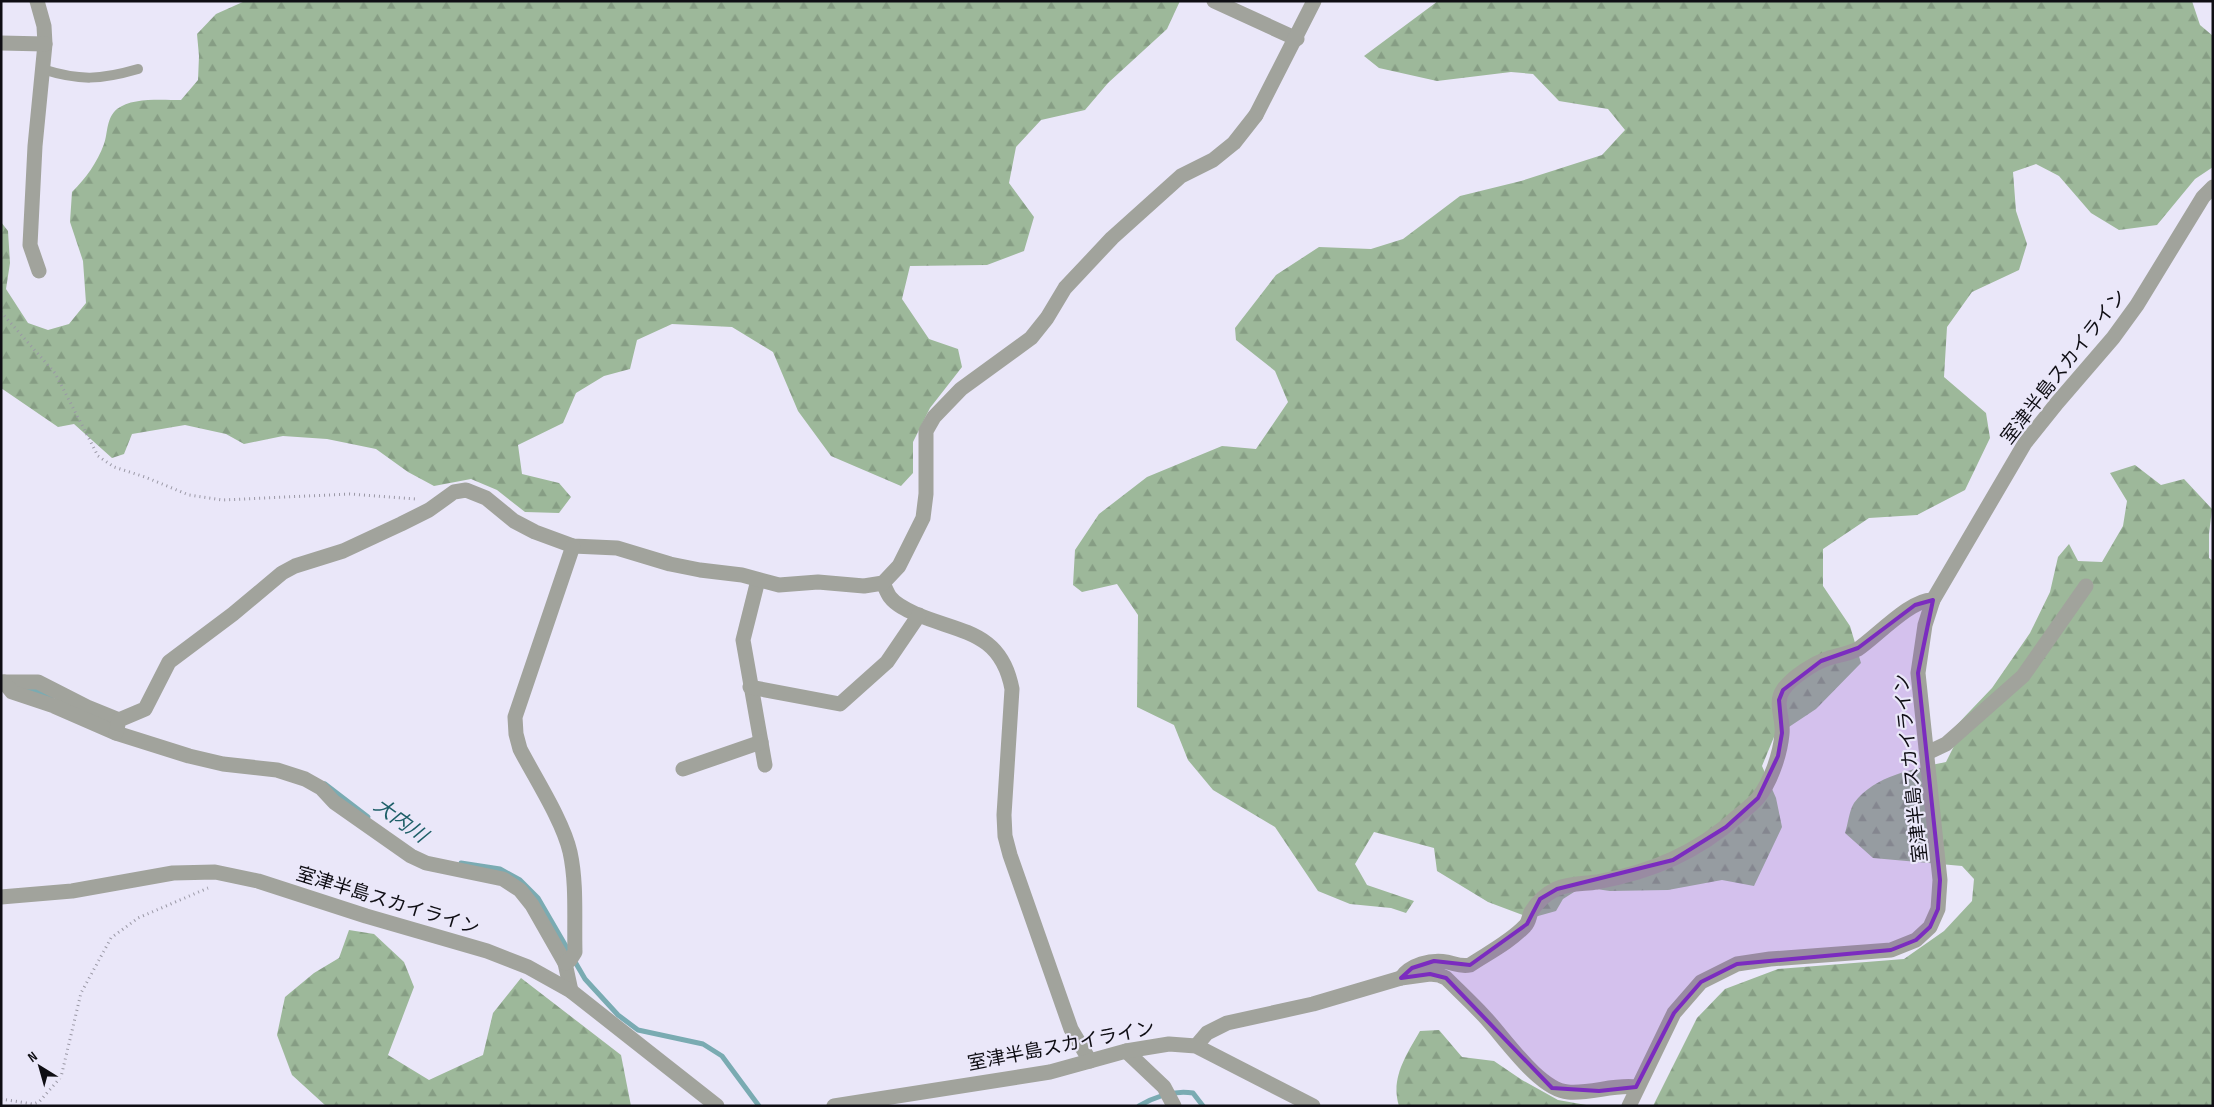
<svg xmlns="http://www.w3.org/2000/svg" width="2214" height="1107" font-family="'Sofia Sans Condensed','Noto Sans JP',sans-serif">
<defs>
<pattern id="forest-firs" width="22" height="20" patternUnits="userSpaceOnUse" patternTransform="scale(1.25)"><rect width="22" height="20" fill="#9db89a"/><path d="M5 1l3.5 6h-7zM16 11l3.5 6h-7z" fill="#869d84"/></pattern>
</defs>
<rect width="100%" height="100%" fill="#eae7f9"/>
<!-- forest -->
<g fill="url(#forest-firs)">
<path d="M245,1H1180L1167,29L1108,83L1085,110L1041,120L1016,147L1009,183L1034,217L1024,251L987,265L910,266L902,299L929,339L958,349L962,367L930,408L913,442V473L901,486L831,456L798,411L773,352L732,327L672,324L637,340L630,369L604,376L576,393L563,423L518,445L522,474L559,483L571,497L559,513L525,512L497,490L471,479L434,486L408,472L376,449L327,439L283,436L244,444L226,434L185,425L132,434L124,454L112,458L74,424L58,427L1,388V222L8,231L10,263L6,289L28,323L48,330L69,324L86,303L83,261L70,222L72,192C86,178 97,163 104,144C108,133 106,118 117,109C132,97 163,100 181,100L198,80L199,56L197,34L216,14Z"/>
<polygon points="1438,1 2192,1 2200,25 2213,36 2213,167 2195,179 2157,225 2119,230 2091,213 2059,176 2036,164 2013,172 2016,211 2027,244 2019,270 1972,292 1947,327 1944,377 1986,413 1990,438 1965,490 1917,515 1869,518 1823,549 1823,586 1850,626 1861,663 1816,709 1774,737 1762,766 1776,798 1782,827 1754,886 1722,880 1668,890 1610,891 1582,887 1563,899 1556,911 1531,918 1488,902 1437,871 1434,848 1374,832 1355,864 1367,885 1414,901 1406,913 1391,908 1350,904 1318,891 1275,827 1213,790 1188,760 1174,725 1137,707 1138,615 1117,584 1082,592 1073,585 1075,550 1099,514 1147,477 1222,446 1256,449 1288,402 1275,371 1236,340 1235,328 1276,275 1319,247 1371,249 1403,239 1460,196 1521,181 1602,155 1625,130 1608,109 1559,101 1533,74 1511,72 1437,81 1379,68 1364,56"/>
<path d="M2135,465L2161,485L2184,479L2212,509L2209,534V558L2213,561V1106H1653L1697,1018L1725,989L1778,969L1904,959L1944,931L1972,901L1974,879L1962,866L1873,858L1845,833C1848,824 1849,811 1854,803C1875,775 1914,769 1946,762L1956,742L1950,732L1992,688L2030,633L2050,592L2058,557L2069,544L2078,561L2102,562L2123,526L2127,501L2110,473Z"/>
<polygon points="349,930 374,934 404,962 414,987 388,1055 429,1080 483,1055 493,1013 521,978 621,1055 631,1106 326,1106 292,1075 277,1035 285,997 314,973 339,958"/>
<path d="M1439,1030L1462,1057L1494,1061L1522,1080L1558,1100L1592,1106H1399C1390,1078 1407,1054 1420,1031Z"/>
</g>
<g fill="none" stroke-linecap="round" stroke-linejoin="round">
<!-- stream -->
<g stroke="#7aabb2" stroke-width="5">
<polyline points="25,688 37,691 52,697"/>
<polyline points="325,784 368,817"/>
<polyline points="461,863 500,869 520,880 538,898 585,979 618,1015 638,1030 703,1044 722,1056 759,1106"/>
<path d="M1139,1106C1156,1096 1174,1090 1193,1093L1203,1106"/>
</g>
<!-- path -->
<g stroke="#9a98a5" stroke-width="3" stroke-dasharray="1 4" stroke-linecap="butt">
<polyline points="1,312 55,373 98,456 114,467 145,477 189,495 222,500 350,494 416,499"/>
<polyline points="1,1099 33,1104 39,1102 61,1077 81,993 111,938 138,918 208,888"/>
</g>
<!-- service -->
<path stroke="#a1a39c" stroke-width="10" d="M42,69C80,81 100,80 138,69"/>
<!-- minor -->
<g stroke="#a1a39c" stroke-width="15">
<polyline points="37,1 44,26 45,44 35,146 30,245 39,271"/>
<polyline points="1214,1 1297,39"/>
<polyline points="1,43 45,44"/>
<polyline points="758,580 743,640 765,765"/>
<path d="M883,583C885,587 887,593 890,597C896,605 907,610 916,614C961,633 1001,631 1012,689L1004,815L1005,836L1010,855L1071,1029L1090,1061"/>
<polyline points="1,682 38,682 87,707 119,720"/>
<polyline points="4,682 12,692 54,706 116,733 189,756 223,764 277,770 305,779 321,788 334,802 411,856 426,863 503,879 520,890 532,905 565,963 571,991"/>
<polyline points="750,687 840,704 887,662 919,615"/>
<polyline points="116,733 119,720 145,709 169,662 233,614 282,573 295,566 343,551 401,524 429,510 454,492 466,490 486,498 514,521 535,532 573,546 617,548 670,564 700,570 742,575 779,585 818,582 864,586 883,583 899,566 923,518 926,494 926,431 934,417 961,389 1031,338 1047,318 1065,288 1112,238 1181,176 1213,160 1234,143 1256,115"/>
<polyline points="1927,753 1946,744 2023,676 2086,586"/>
<polyline points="683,769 761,742"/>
<polyline points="1,897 72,891 173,873 215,872 258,881 366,916 487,951 528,967 571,991 717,1106"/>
<path d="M565,963L570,960L575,952C574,919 577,884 570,852C563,821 535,778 520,749L516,734L515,717L573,546"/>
<path d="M1401,978C1410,965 1431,959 1447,962C1456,964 1461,967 1470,965C1488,953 1510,942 1525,926C1529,922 1529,917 1531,912C1537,902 1546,894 1556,889C1569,883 1583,884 1597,882C1651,872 1697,853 1739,815C1745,810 1753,804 1758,798C1771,781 1780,755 1782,734C1784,720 1774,703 1783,690C1792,677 1814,663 1829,658C1839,655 1848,654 1858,649C1876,637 1912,598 1933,600"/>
<path d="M1196,1046L1207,1033L1227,1023L1313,1004L1401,978L1430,974L1439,975L1446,978C1459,991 1472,1003 1484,1016C1504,1037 1539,1090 1568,1092C1591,1094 1614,1084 1636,1087"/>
<polyline points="1126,1051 1164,1087 1174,1106"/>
<polyline points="834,1106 1050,1072 1126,1051 1169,1044 1196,1046 1313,1106"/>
<polyline points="1629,1106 1674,1013 1701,982 1737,964 1770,959 1891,950 1916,940 1930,927 1938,909 1940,880 1918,673 1925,625 1933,600 2025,443 2057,403 2113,338 2137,305 2203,197 2213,187"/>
</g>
<!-- tertiary -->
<polyline stroke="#a1a39c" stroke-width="15" points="1256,115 1314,1"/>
</g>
<!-- marked area -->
<path fill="#7b2cbf" fill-opacity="0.2" stroke="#7b2cbf" stroke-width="4" stroke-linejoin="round" d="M1933,600L1918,673L1940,880L1938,909L1930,927L1916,940L1891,950L1737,964L1701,982L1674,1013L1636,1087L1599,1091L1552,1088L1446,978L1430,974L1401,978L1412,968L1434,961L1470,965L1527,924L1540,899L1557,889L1673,860L1726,827L1758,798L1778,756L1782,733L1779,700L1783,690L1821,661L1858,648L1915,605Z"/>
<g text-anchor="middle" stroke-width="4.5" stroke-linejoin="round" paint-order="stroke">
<!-- street labels -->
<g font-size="19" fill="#0f0e14" stroke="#eae7f9">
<text transform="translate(2063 366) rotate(-52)" y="7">室津半島スカイライン</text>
<text transform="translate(1910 768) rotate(-96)" y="7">室津半島スカイライン</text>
<text transform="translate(388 900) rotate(17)" y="7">室津半島スカイライン</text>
<text transform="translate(1061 1045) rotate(-11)" y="7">室津半島スカイライン</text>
</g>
<!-- water labels -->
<g font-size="20" font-style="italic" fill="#1e5f68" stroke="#eae7f9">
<text transform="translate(401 820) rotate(36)" y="7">大内川</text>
</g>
</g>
<!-- border -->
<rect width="2214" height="1107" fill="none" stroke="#0f0e14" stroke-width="5"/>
<!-- north arrow -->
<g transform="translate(40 1067) rotate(323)" stroke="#eae7f9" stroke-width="4" paint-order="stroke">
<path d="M0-4L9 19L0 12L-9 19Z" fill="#0f0e14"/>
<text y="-8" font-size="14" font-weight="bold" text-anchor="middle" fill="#0f0e14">N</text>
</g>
</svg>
